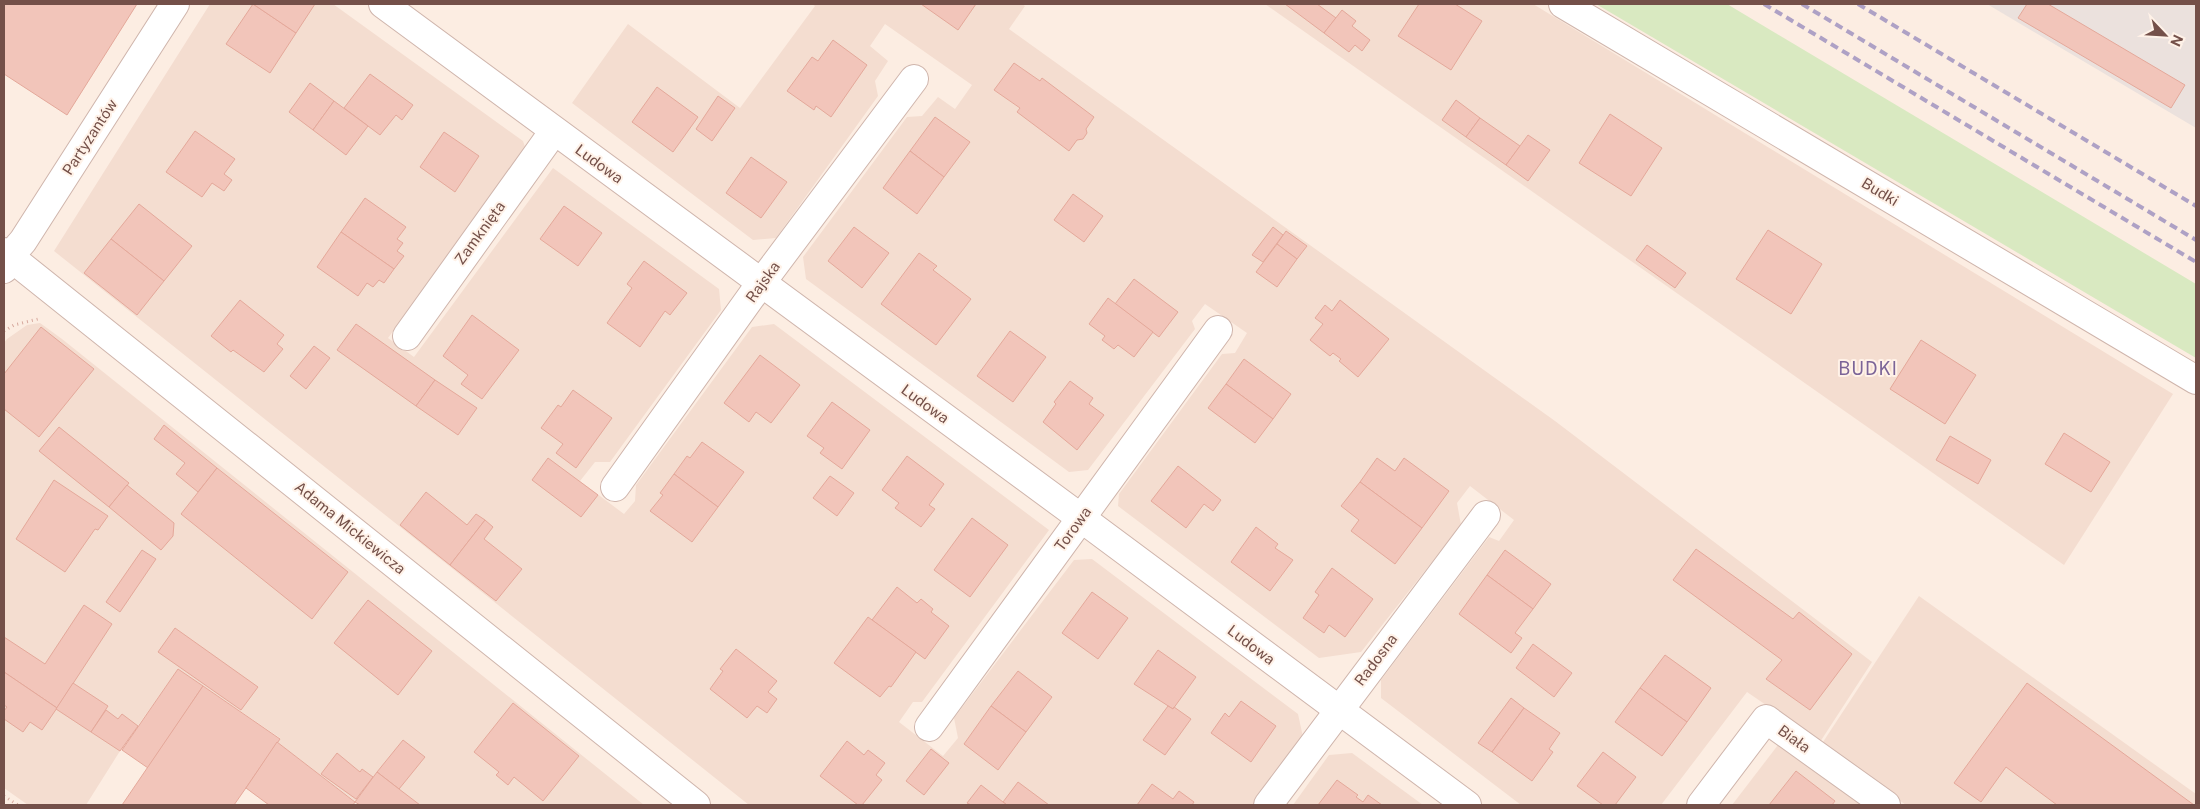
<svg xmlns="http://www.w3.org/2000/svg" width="2200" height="809" font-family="'Public Sans',sans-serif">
<rect width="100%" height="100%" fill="#fcede2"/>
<!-- residential -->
<g fill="#f4ddd0">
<polygon points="210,4 333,4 523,141 526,150 388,338 414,357 553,168 719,289 721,310 610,462 595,462 580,481 624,514 635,501 636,485 752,327 774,324 1049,530 922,702 913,702 899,722 943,756 958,738 954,718 1074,560 1092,559 1298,714 1303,737 1254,805 749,805 54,251"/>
<polygon points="812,4 1022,4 1025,6 1009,29 1555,421 1872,662 1820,742 1747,692 1661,805 1521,805 1381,698 1381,680 1489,537 1499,541 1514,520 1470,486 1457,503 1461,525 1361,652 1319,658 1118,506 1119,494 1222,354 1235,353 1247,333 1205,304 1192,321 1195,329 1088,470 1069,472 806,279 803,257 907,117 922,116 938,97 955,109 972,85 885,24 870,46 888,61 875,81 878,96 776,238 753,240 572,103 628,24 740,108 815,6"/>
<polygon points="1265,4 1533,4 2173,394 2064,565"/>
<polygon points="40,323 62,339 644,805 360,805 277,742 280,738 178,669 120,751 86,805 28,805 4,788 4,343 7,339 27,325"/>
<polygon points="1919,596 2196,794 2196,805 1906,805 1821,745"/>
<polygon points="1791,744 1876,805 1732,805 1778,745"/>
<polygon points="1352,753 1423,805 1293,805 1329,755"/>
</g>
<!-- industrial -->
<polygon fill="#ebe1dd" points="1987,4 2196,4 2196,128"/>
<!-- green -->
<polygon fill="#d9e9c1" points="1596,4 1727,4 2196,284 2196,358"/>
<!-- building -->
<g fill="#f2c5ba" stroke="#e4a89a">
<polygon points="4,4 137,4 67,115 4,74"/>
<polygon points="253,4 296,33 270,73 226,44"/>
<polygon points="253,4 315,4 296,33"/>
<polygon points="921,4 976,4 958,30"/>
<polygon points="1285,4 1317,4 1336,18 1324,33"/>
<polygon points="1419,4 1455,4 1482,21 1451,70 1398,36"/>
<polygon points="2027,4 2048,4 2185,85 2171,108 2018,18"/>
<polygon points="1342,10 1356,21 1352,26 1370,40 1362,51 1355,45 1349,52 1324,33"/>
<polygon points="833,40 867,65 831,117 816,106 814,110 787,91 812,57 818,61"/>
<polygon points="1014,63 1040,81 1042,78 1094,117 1086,129 1087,133 1083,139 1077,140 1069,151 1017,112 1020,108 994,90"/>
<polygon points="370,74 413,105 402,120 396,115 380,135 344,108"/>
<polygon points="310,83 334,101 313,130 289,112"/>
<polygon points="657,87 698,117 673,152 632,122"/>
<polygon points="718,96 735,108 712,141 696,129"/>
<polygon points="1456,100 1480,118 1466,137 1442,120"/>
<polygon points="334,101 368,126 346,155 313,130"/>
<polygon points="1610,114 1662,148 1631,196 1579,163"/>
<polygon points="935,117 970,142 944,177 910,151"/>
<polygon points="1480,118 1520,146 1506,165 1466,137"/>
<polygon points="195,131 235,159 224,174 232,180 224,191 212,183 202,197 166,172"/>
<polygon points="444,132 479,156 455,192 420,167"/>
<polygon points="1528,135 1550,150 1528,181 1506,165"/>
<polygon points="910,151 944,177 917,214 883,188"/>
<polygon points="751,157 787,182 761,218 726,193"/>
<polygon points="1073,194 1103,216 1084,242 1054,220"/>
<polygon points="365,198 406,227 397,239 403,243 397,251 404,256 394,269 341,232"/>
<polygon points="139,204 192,246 164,281 111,239"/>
<polygon points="564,206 602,233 578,266 540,239"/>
<polygon points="854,227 889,253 862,288 828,261"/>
<polygon points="1273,227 1283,235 1263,262 1252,255"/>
<polygon points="1768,230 1822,264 1791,314 1736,279"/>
<polygon points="1286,231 1307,246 1297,259 1277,244"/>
<polygon points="341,232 394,269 384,283 379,280 373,287 367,283 358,296 317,267"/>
<polygon points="111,239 164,281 137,315 84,273"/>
<polygon points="1277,244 1297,259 1277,287 1256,272"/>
<polygon points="1647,245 1686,273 1675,288 1636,260"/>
<polygon points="919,253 937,266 933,270 971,299 936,345 881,304"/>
<polygon points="644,261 687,293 670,315 665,311 640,347 607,323 632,288 627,284"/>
<polygon points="1134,279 1178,312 1159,337 1115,304"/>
<polygon points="1108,298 1153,332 1134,357 1118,345 1114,349 1102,340 1105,336 1089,324"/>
<polygon points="240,300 284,335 277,344 283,349 264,372 233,350 231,352 211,336"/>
<polygon points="1340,300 1389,339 1358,377 1339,361 1341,359 1333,353 1330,356 1310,340 1323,324 1315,318 1325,305 1332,311"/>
<polygon points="472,315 519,350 482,399 461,384 468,375 443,356"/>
<polygon points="356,324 435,380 416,406 337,350"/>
<polygon points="41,327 94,369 39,437 4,409 4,374"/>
<polygon points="1010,331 1046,357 1013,402 977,376"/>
<polygon points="1921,340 1976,375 1945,424 1890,389"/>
<polygon points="314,346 330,358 306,389 290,376"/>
<polygon points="760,355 800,385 771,423 756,412 749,422 724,403"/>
<polygon points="1244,359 1291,394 1273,419 1226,384"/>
<polygon points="435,380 477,408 458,435 416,406"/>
<polygon points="1070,381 1093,398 1089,404 1104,415 1077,450 1043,422 1056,404 1054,402"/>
<polygon points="1226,384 1273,419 1255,443 1208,408"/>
<polygon points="573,390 612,418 576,468 556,453 563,444 541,428 558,405 561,407"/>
<polygon points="832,402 870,430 842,469 820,453 824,448 807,436"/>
<polygon points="164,425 217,468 198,492 176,474 185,463 154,439"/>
<polygon points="59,427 129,483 109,507 39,451"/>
<polygon points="2064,433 2110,462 2091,492 2045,464"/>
<polygon points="1950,436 1991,460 1978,484 1936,460"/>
<polygon points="702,442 744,472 718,507 674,474 687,456 690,458"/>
<polygon points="907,456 944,484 929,505 935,509 921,527 895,508 899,503 882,490"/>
<polygon points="548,458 598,495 581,517 532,480"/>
<polygon points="1377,458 1395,471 1404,458 1449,491 1422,528 1360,482"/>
<polygon points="1178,466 1221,500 1213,511 1204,504 1186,528 1151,501"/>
<polygon points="217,468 348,572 312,619 181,514"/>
<polygon points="674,474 718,507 692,542 650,511 663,495 660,493"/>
<polygon points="830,476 854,493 837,516 813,498"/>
<polygon points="54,480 108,516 98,530 95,529 65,572 16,539"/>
<polygon points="1360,482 1422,528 1395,564 1351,531 1359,520 1341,506"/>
<polygon points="127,485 174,523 173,536 161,550 109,507"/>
<polygon points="426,492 467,525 476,514 485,520 450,565 400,525"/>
<polygon points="972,518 1008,545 970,597 934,570"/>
<polygon points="485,520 493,527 484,539 522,569 496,601 450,565"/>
<polygon points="1256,527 1278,544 1275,548 1293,560 1270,591 1231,562"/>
<polygon points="1696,549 1793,619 1799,612 1852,654 1810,710 1766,679 1782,660 1673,580"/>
<polygon points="142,550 156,559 120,612 106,602"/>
<polygon points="1505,550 1551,584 1533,609 1487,575"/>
<polygon points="1332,568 1373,599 1345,637 1329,625 1324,633 1303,618 1319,595 1315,592"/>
<polygon points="1487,575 1533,609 1515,633 1522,638 1511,653 1459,614"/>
<polygon points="897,587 917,603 921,599 933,609 931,612 949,626 925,659 872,620"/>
<polygon points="1092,592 1128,618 1098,659 1062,633"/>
<polygon points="368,600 432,651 398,695 334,643"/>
<polygon points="84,605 112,624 57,708 4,672 4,637 45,664"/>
<polygon points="868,617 916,652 891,687 889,686 880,697 834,663"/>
<polygon points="175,628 258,687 241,710 158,652"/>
<polygon points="1533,644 1572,673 1554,697 1516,668"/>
<polygon points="736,649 777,681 768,692 777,699 767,713 757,706 747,718 710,689 723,671 720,669"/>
<polygon points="1158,650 1196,677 1173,709 1134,684"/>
<polygon points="1665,655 1711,688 1687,722 1640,688"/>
<polygon points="178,669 203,686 148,768 122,750"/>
<polygon points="1018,671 1052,697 1026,732 991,706"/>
<polygon points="4,672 57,708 42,730 30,722 23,732 4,719 4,711 7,707 4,705"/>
<polygon points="73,683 108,706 91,732 56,709"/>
<polygon points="2027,683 2194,805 2057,805 2006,767 1981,802 1954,783"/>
<polygon points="203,686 280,739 234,805 122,805"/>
<polygon points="1640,688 1687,722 1662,756 1615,722"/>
<polygon points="1511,698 1524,708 1492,752 1478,743"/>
<polygon points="1241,701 1276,726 1251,762 1211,733 1225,713 1229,717"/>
<polygon points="513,703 579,756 543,801 514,777 508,785 496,775 499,772 474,752"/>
<polygon points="991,706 1026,732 998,770 964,744"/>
<polygon points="1168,706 1173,709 1174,707 1191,719 1165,755 1143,740"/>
<polygon points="1524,708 1560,733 1549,749 1553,752 1532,781 1492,752"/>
<polygon points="106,710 118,719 122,714 138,726 120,751 91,732"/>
<polygon points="403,740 425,757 399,789 377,772"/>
<polygon points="847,741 864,755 868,750 885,763 876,775 882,780 862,805 858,805 820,776"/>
<polygon points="277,742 355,802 353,805 269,805 246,788"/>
<polygon points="931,749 949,763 924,795 906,781"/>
<polygon points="1603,752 1636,777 1615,805 1603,805 1577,786"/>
<polygon points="337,753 360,772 362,769 373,777 356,799 321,774"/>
<polygon points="1796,771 1835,801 1832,805 1769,805"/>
<polygon points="377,772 399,789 420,805 360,805 355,802"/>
<polygon points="1337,780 1358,795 1356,797 1363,802 1368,795 1382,805 1318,805"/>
<polygon points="1018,782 1049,805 1007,805 1003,802"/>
<polygon points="1152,784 1173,799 1179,791 1194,802 1192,805 1137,805"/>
<polygon points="981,785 1003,802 1007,805 971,805 967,803"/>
</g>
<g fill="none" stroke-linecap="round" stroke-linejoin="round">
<defs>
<g id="street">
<polyline points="383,4 1081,518 1467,805"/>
<polyline points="1563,4 2196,380"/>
<polyline points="4,252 696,805"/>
<polyline points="4,269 10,256 23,241 175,4"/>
<polyline points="407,336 554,131"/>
<polyline points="615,487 761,283 914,79"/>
<polyline points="929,727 1218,330"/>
<polyline points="1268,805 1486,515"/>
<polyline points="1701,805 1766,719 1886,805"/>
</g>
</defs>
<!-- street casing -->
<use href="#street" stroke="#cfb5ac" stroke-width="30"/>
<!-- path -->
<g stroke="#d6a89d" stroke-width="3" stroke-dasharray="1 4" stroke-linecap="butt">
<polyline points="4,331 14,325 38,319"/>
<polyline points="4,796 18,805"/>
</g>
<!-- street -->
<use href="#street" stroke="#fff" stroke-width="28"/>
<!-- rail -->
<g stroke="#aea1c5" stroke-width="4" stroke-dasharray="8 5" stroke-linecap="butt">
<polyline points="1764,4 2196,262"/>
<polyline points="1802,4 2196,240"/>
<polyline points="1858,4 2196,206"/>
</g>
</g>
<g text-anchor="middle" stroke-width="4" stroke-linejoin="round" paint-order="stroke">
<!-- street labels -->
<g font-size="15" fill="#745049" stroke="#fff2e8">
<text transform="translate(90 137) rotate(-57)" y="5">Partyzantów</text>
<text transform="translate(599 164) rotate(36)" y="5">Ludowa</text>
<text transform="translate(1880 192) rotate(31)" y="5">Budki</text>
<text transform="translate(480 233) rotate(-54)" y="5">Zamknięta</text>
<text transform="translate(763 282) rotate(-54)" y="5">Rajska</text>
<text transform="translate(925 404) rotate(36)" y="5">Ludowa</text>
<text transform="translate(350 528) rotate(39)" y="5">Adama Mickiewicza</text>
<text transform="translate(1073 529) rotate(-54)" y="5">Torowa</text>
<text transform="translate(1251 645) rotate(37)" y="5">Ludowa</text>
<text transform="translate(1376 660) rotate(-53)" y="5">Radosna</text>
<text transform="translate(1794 739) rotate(36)" y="5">Biała</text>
</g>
<!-- quarter labels -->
<g font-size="18" letter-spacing="1" fill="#7c6497" stroke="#fff2e8">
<text x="1868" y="375">BUDKI</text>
</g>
</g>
<!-- border -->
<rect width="2200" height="809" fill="none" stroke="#745049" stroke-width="10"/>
<!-- north arrow -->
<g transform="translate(2165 35) rotate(115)" stroke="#fff2e8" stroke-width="4" paint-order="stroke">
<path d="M0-4L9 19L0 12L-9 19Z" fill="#745049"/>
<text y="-8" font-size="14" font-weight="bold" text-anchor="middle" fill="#745049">N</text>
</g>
</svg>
